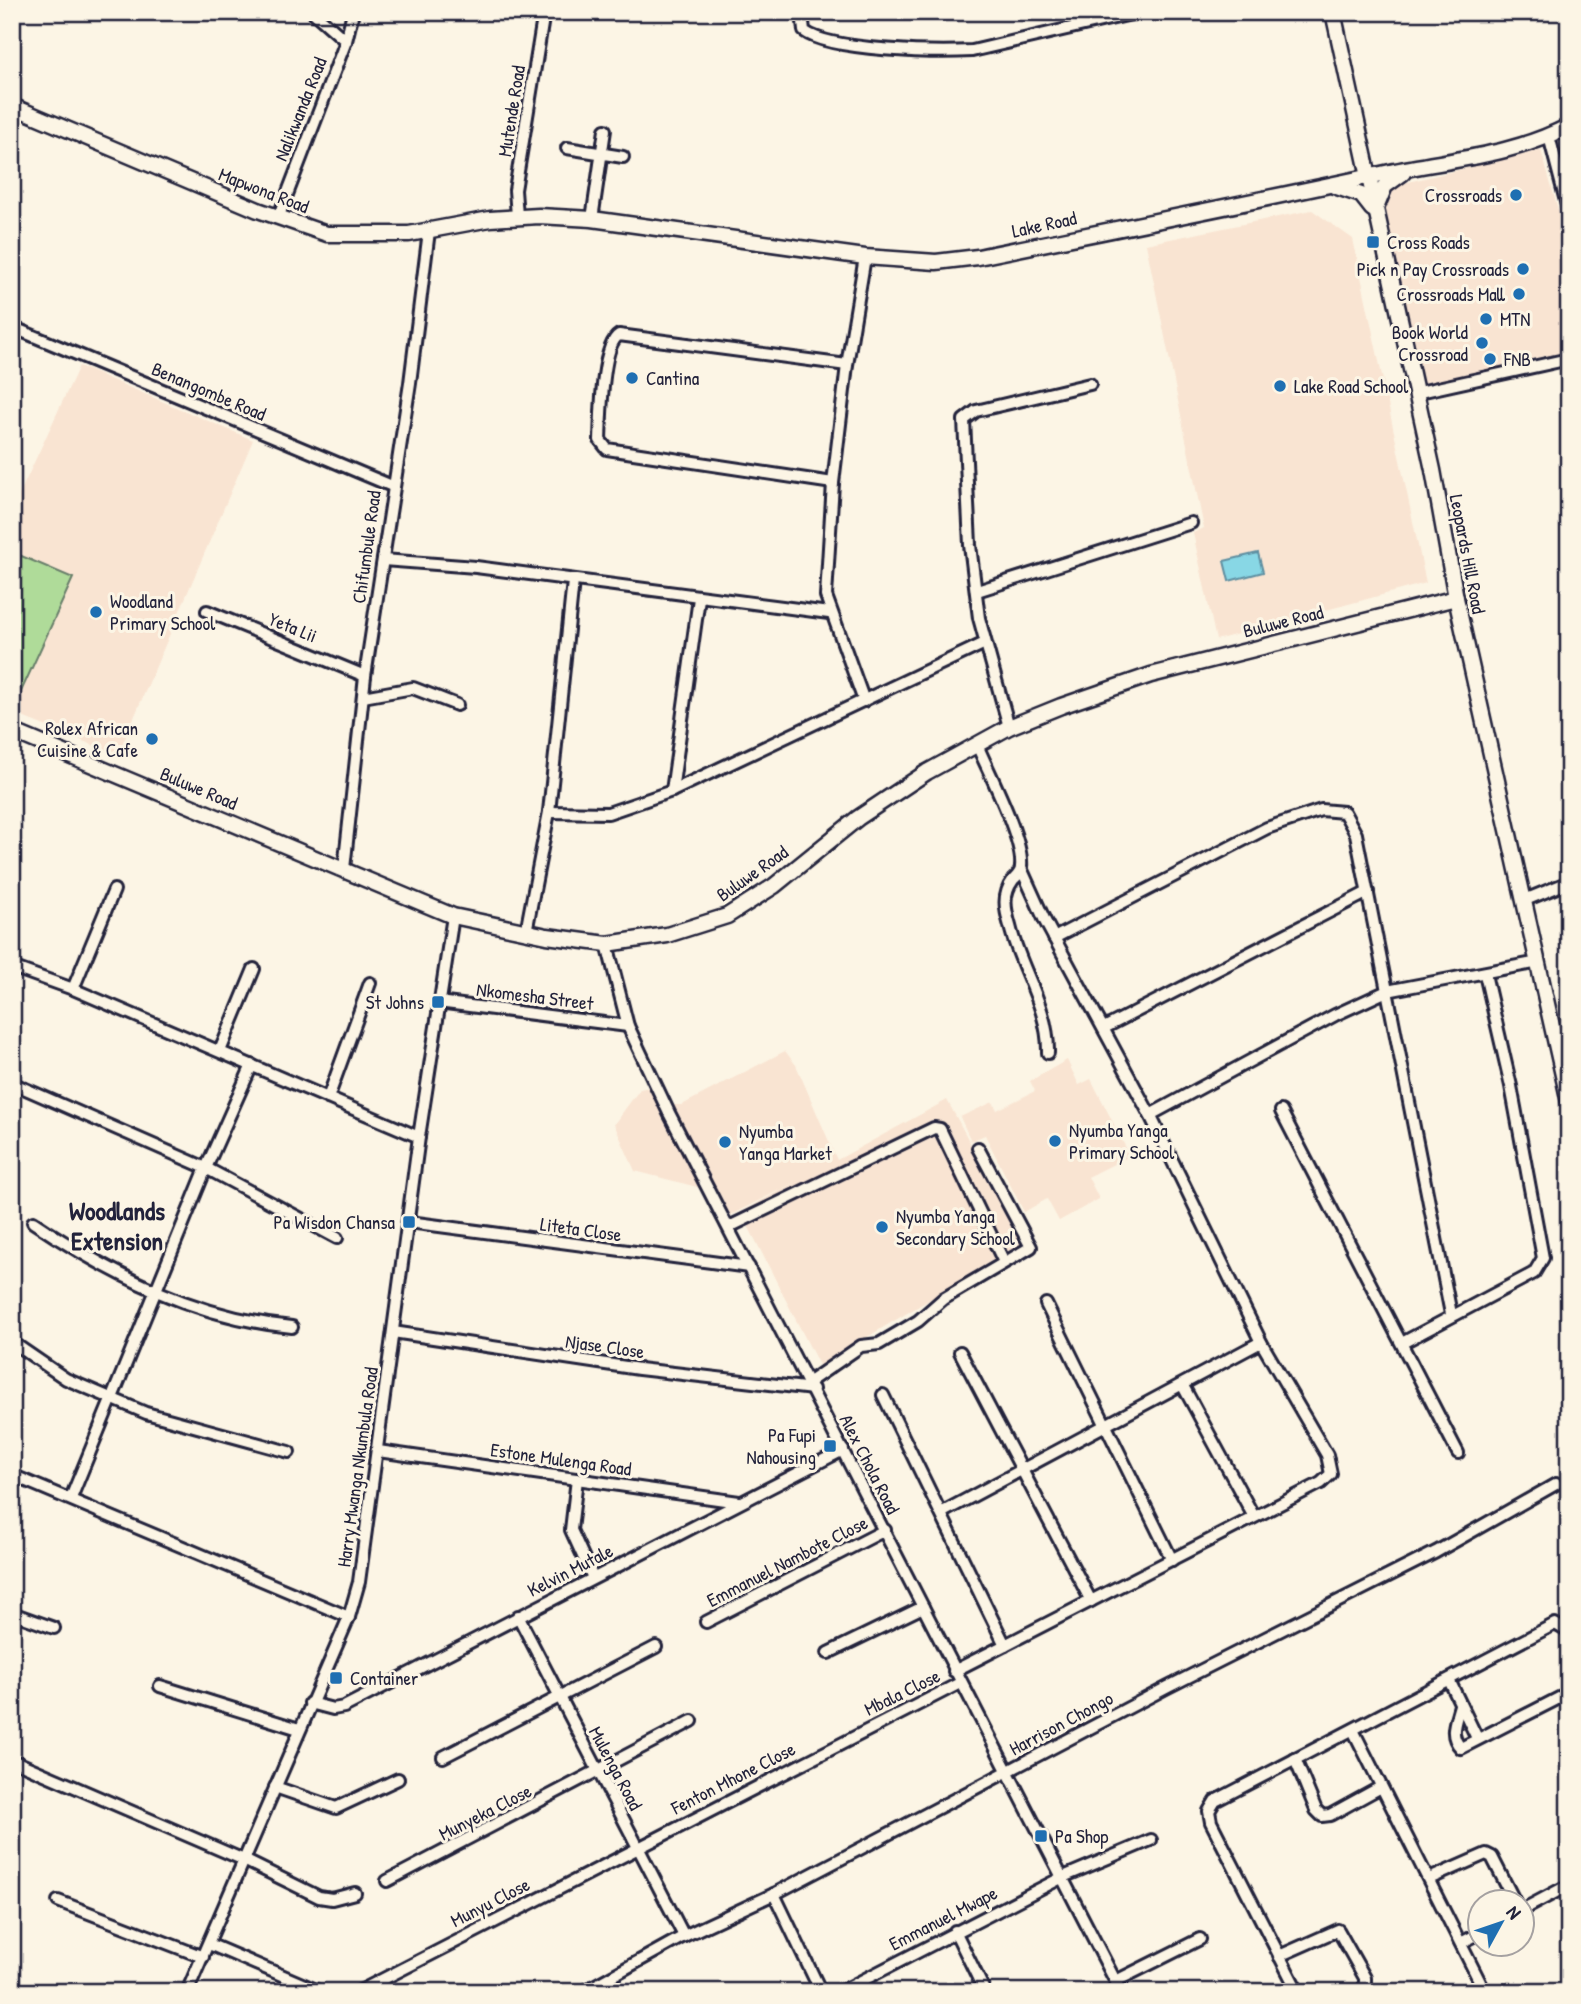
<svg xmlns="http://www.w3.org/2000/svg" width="1581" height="2004" font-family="'Patrick Hand',sans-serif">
<rect width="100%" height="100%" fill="#fcf5e5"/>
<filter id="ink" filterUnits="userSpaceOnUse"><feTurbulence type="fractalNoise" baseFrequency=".0143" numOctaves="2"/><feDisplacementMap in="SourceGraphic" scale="14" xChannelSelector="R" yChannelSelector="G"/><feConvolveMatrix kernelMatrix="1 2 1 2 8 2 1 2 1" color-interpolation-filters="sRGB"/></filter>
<g filter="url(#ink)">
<!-- built -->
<g fill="#f9e4d2">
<polygon points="1541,150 1569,248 1569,352 1419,386 1379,205 1386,193 1400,184"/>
<polygon points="1312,210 1353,239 1426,583 1216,640 1193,533 1204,528 1146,244"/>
<polygon points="79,366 253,440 118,755 12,713 12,510"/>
<polygon points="785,1051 796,1065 837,1160 947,1100 1024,1243 849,1348 821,1369 741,1212 797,1181 729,1216 701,1188 635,1171 614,1124 640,1089 660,1085 671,1105 682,1105"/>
<polygon points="1067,1060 1079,1085 1091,1079 1130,1156 1088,1177 1099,1199 1059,1221 1047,1199 1024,1212 985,1135 971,1141 960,1117 993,1102 997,1110 1035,1091 1030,1081"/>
</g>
<!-- green -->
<polygon fill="#afdb99" stroke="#687e6a" stroke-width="2" points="12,552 73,578 14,707 12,706"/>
<!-- water -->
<polygon fill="#88d7e5" stroke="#5f8fa1" stroke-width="2" points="1258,553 1263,572 1229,581 1224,561"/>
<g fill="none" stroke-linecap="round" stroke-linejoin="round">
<defs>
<g id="street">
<polyline points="313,12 346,41"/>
<path d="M802,12L804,31C830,51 937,53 972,51L1140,12"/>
<polyline points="1549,136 1569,213"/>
<polyline points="567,148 623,157"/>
<polyline points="517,216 515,190 544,12"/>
<polyline points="278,218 346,41 353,12"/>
<polyline points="592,219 605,130"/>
<polyline points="12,327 392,486"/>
<polyline points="1415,393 1569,359"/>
<path d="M833,483L607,449L600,440C601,418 601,346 619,335L847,365"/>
<polyline points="383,560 476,567 829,613"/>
<polyline points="977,591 1191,523"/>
<polyline points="207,611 365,676"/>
<polyline points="363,697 413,688 457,705"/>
<polyline points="864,701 826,596 833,483 847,365 865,257"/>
<polyline points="1009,727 979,618 970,545 964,420 976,411 1090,384"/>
<path d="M978,747C989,773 1024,840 1021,867C1021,873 1017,876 1013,880C1002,895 1005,909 1010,926C1020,969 1049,1007 1048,1053"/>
<polyline points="672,791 699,598"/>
<polyline points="549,812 608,813 672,791 985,643"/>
<polyline points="344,869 365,676 410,383 429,231"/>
<polyline points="1525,900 1569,882"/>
<polyline points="526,932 549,812 573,581"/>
<polyline points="1054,938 1267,828 1321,810 1344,812 1356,834 1451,1314"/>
<polyline points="607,944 628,1026 669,1113 1121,1992"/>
<polyline points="12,967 73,989 419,1137"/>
<polyline points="73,989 114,890"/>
<polyline points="438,1002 628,1026"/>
<polyline points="1104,1028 1368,892"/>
<polyline points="220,1051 254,969"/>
<polyline points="12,1083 206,1168 337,1238"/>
<polyline points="328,1098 370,983"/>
<polyline points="1281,1111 1458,1453"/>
<polyline points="1150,1115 1335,1015 1387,991 1539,962"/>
<path d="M33,1222C112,1275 196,1318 292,1327"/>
<polyline points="409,1222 749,1267"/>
<polyline points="729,1227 934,1128 940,1129 1004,1262"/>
<polyline points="1046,1304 1172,1560"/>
<polyline points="393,1332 639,1369 813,1389"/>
<polyline points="12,1342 66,1379 146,1413 289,1452"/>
<polyline points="1402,1343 1534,1273 1543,1258 1511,1086 1485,974"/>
<polyline points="960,1352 1091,1601"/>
<polyline points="809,1382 861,1346 879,1344 918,1321 943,1299 1031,1247 978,1148"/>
<polyline points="1183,1386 1253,1515"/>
<polyline points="883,1395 1005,1645 1321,1483 1331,1474 1327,1455 1261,1342 1150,1115 1045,921 1021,868"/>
<polyline points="378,1451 739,1502"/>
<polyline points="12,1475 349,1617"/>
<polyline points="577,1479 571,1530 593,1578"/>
<polyline points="71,1498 206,1168 252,1065"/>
<polyline points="941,1513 1261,1342"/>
<polyline points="12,1613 54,1628"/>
<polyline points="518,1616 684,1936"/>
<polyline points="706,1622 885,1530"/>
<polyline points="828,1653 923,1607"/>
<polyline points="954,1671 1005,1645"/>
<polyline points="1449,1680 1477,1738"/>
<polyline points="160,1686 299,1729"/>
<polyline points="310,1703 333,1709 344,1707 843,1450"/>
<path d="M1460,1705C1456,1721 1448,1735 1461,1748L1569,1693"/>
<polyline points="1353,1730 1485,1992"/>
<polyline points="443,1757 656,1647"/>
<polyline points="1295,1759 1316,1810 1322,1816 1330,1815 1381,1787"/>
<polyline points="12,1760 244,1860 319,1897 332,1899 355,1893"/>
<polyline points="275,1787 336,1808 398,1779"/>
<polyline points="1429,1879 1486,1854 1492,1857 1515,1902"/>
<polyline points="387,1881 692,1721"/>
<polyline points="774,1894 821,1992"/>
<polyline points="58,1901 203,1957"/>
<polyline points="1522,1910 1569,1885"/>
<polyline points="955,1931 985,1992"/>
<polyline points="1461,1943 1480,1933"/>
<polyline points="209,1944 321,1992"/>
<polyline points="1279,1956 1338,1930 1365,1978 1365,1988 1360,1992"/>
<polyline points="1116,1981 1200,1939"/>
<polyline points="187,1992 349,1617 359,1582 419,1137 453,916"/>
<polyline points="358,1992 960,1683"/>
<polyline points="583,1992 684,1936 774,1894 1168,1687 1436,1552 1556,1484"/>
<polyline points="840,1992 1063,1877 1151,1840"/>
<polyline points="1298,1992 1211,1822 1209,1811 1215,1801 1555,1624 1569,1632"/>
</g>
<g id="secondary">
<polyline points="1333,12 1433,470 1456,598 1569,1102"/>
<path d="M12,106L258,210L327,234H409L490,219L539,216L592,219L865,257L936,262L978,257C1116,229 1253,202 1390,172C1451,159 1512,156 1569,126"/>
<polyline points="1334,186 1361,195 1372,209"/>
<polyline points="1375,211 1385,186 1403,173"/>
<polyline points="12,731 453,916 547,936 607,944 667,935 727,916 774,886 858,818 927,772 1009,727 1061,706 1151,675 1456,598"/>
</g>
</defs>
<!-- street casing -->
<use href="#street" stroke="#22223b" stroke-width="16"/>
<!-- secondary casing -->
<use href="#secondary" stroke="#22223b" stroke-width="19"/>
<!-- street -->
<use href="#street" stroke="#fcf5e5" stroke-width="10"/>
<!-- secondary -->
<use href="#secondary" stroke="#fcf5e5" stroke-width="14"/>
</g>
</g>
<!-- markers -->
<g fill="#1f6fb2" stroke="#fcf5e5" stroke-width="2.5">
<circle cx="1516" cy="195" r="7"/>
<rect x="1366" y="235" width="14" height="14" rx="3.5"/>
<circle cx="1523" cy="269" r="7"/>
<circle cx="1519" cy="294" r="7"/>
<circle cx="1486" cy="319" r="7"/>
<circle cx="1482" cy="343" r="7"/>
<circle cx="1490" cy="359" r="7"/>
<circle cx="632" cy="378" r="7"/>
<circle cx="1280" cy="386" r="7"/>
<circle cx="96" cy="612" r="7"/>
<circle cx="152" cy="739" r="7"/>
<rect x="431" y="995" width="14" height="14" rx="3.5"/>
<circle cx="1055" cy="1141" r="7"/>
<circle cx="725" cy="1142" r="7"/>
<rect x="402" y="1215" width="14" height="14" rx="3.5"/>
<circle cx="882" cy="1227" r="7"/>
<rect x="823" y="1439" width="14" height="14" rx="3.5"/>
<rect x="329" y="1671" width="14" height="14" rx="3.5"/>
<rect x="1034" y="1829" width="14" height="14" rx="3.5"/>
</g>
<g text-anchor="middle" stroke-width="6" stroke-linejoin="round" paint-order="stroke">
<!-- street labels -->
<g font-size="19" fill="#22223b" stroke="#fcf5e5">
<text transform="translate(300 109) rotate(-68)" y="7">Nalikwanda Road</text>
<text transform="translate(511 111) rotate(-81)" y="7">Mutende Road</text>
<text transform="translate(264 190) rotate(21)" y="7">Mapwona Road</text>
<text transform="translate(1044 224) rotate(-12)" y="7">Lake Road</text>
<text transform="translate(209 391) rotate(23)" y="7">Benangombe Road</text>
<text transform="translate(366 547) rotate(-82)" y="7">Chifumbule Road</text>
<text transform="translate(1468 554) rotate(79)" y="7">Leopards Hill Road</text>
<text transform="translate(1283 621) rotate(-14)" y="7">Buluwe Road</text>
<text transform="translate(293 627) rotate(22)" y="7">Yeta Lii</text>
<text transform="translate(199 788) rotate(23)" y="7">Buluwe Road</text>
<text transform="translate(752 873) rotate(-35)" y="7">Buluwe Road</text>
<text transform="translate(535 996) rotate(7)" y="7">Nkomesha Street</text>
<text transform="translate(581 1229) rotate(8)" y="7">Liteta Close</text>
<text transform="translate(605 1346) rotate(8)" y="7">Njase Close</text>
<text transform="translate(561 1459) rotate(8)" y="7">Estone Mulenga Road</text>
<text transform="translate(870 1464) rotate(63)" y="7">Alex Chola Road</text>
<text transform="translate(357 1467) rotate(-82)" y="7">Harry Mwanga Nkumbula Road</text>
<text transform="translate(787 1561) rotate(-27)" y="7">Emmanuel Nambote Close</text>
<text transform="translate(570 1570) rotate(-27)" y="7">Kelvin Mutale</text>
<text transform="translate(902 1692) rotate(-26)" y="7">Mbala Close</text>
<text transform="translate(1061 1723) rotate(-28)" y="7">Harrison Chongo</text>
<text transform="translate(616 1768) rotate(62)" y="7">Mulenga Road</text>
<text transform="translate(733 1778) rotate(-27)" y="7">Fenton Mhone Close</text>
<text transform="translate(485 1812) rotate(-27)" y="7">Munyeka Close</text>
<text transform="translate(490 1902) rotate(-27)" y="7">Munyu Close</text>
<text transform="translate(943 1918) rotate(-27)" y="7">Emmanuel Mwape</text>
</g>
<!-- poi labels -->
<g font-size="19" fill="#22223b" stroke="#fcf5e5" text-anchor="start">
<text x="1502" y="202" text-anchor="end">Crossroads</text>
<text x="1387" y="249">Cross Roads</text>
<text x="1509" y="276" text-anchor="end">Pick n Pay Crossroads</text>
<text x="1505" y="301" text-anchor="end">Crossroads Mall</text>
<text x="1500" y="326">MTN</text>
<text x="1468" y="339" text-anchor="end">Book World<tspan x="1468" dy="22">Crossroad</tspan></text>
<text x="1504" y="366">FNB</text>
<text x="646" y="385">Cantina</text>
<text x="1294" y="393">Lake Road School</text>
<text x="110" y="608">Woodland<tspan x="110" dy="22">Primary School</tspan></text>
<text x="138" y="735" text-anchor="end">Rolex African<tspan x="138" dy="22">Cuisine &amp; Cafe</tspan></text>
<text x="424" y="1009" text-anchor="end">St Johns</text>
<text x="1069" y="1137">Nyumba Yanga<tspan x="1069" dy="22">Primary School</tspan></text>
<text x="739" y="1138">Nyumba<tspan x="739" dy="22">Yanga Market</tspan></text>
<text x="896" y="1223">Nyumba Yanga<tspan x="896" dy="22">Secondary School</tspan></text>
<text x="395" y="1229" text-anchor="end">Pa Wisdon Chansa</text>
<text x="816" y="1442" text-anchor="end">Pa Fupi<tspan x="816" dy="22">Nahousing</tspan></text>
<text x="350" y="1685">Container</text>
<text x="1055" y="1843">Pa Shop</text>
</g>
<!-- district labels -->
<g font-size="26" font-weight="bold" fill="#22223b" stroke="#fcf5e5">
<text x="117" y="1220">Woodlands<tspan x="117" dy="30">Extension</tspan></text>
</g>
</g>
<!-- margin -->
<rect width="1581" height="2004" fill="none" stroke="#fcf5e5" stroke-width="42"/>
<rect x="21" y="21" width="1539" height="1962" fill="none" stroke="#22223b" stroke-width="2.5" filter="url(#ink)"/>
<!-- north arrow -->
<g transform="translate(1501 1923) rotate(50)"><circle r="33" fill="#fcf5e5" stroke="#a5a1a1" stroke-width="2"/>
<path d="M0-5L12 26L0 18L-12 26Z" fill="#1f6fb2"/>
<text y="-10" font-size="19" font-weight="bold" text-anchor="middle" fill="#22223b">N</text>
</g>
</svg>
